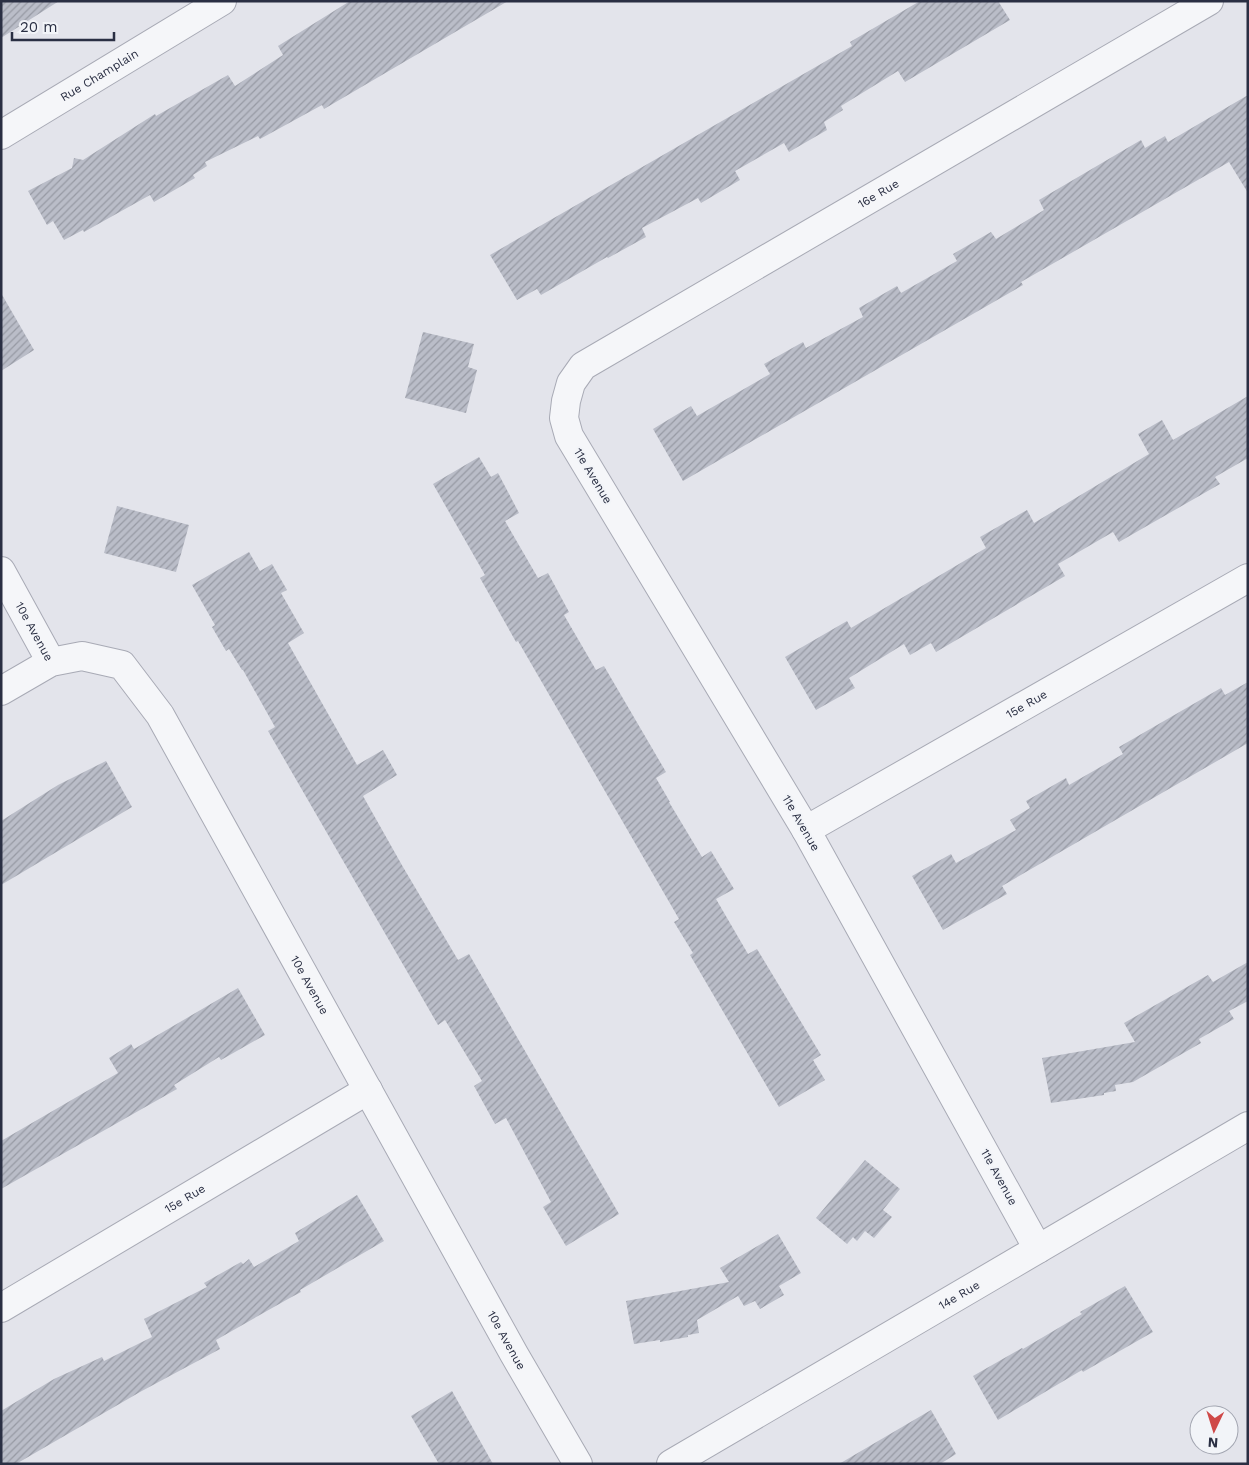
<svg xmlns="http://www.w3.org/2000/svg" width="1249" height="1465" font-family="'Work Sans',sans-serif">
<defs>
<pattern id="building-hatch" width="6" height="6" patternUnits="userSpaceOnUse" patternTransform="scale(1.25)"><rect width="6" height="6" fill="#babdc8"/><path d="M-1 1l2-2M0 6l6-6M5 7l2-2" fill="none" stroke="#979aa4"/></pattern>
</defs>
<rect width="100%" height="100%" fill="#e3e4eb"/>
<!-- building -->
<g fill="url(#building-hatch)">
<polygon points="1,1 59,1 1,38"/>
<polygon points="350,1 508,1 324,109 322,105 260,139 258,136 205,162 207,166 193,175 195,178 154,202 150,195 84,232 83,230 64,240 53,221 47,225 28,191 72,168 74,158 83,160 155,114 156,116 228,75 235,86 283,55 278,46"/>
<polygon points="920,1 998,1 1010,20 905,82 898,71 841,106 843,110 824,122 827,130 789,152 784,143 735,171 740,180 701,203 698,198 642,228 646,237 608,258 607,257 541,295 537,289 517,300 490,255 852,46 850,42"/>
<polygon points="1248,95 1248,193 1229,162 1021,282 1023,285 683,481 653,429 691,406 697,416 770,374 764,364 803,342 806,348 863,317 859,308 897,286 901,293 957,261 953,254 991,232 996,239 1044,210 1039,200 1141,140 1145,148 1165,136 1168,142"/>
<polygon points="1,293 34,350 1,371"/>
<polygon points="423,332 474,344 468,367 477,370 466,413 405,398"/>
<polygon points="1248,396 1248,458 1215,477 1220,484 1119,542 1113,532 1058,564 1065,576 936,652 931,643 910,655 904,644 849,678 855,688 816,710 785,657 847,621 851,628 986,548 980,537 1027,510 1034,523 1149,454 1138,434 1162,420 1173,440"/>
<polygon points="479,457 491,477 498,473 519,513 505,521 538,578 548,573 569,612 564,615 596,670 604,666 666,772 656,778 670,802 669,802 702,857 711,851 734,889 716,899 748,954 757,949 821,1055 813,1060 825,1080 779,1107 690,955 693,953 674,922 679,919 518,641 516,642 480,578 485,575 433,484"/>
<polygon points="117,506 189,525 176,572 104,553"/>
<polygon points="249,552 260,571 272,564 287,590 281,593 304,633 288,643 357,765 383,750 397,775 363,796 403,867 458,960 469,954 619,1214 566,1246 543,1207 551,1202 506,1118 495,1124 474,1086 482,1081 445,1020 438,1025 268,731 275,727 243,670 242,670 229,649 226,651 212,627 215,625 192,585"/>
<polygon points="1248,682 1248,743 1002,886 1007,894 943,930 912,876 951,854 956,863 1016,830 1010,820 1030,808 1026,801 1066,778 1069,785 1123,754 1119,747 1221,688 1225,695"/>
<polygon points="106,761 132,807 1,885 1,821 58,785"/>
<polygon points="1248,962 1248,1001 1229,1011 1234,1019 1199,1039 1201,1043 1133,1082 1115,1085 1116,1091 1104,1093 1104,1095 1051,1103 1042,1058 1135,1042 1124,1023 1208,975 1213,982"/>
<polygon points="238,988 265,1035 221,1060 219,1057 174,1085 177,1089 1,1189 1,1141 118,1073 109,1058 131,1044 134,1049"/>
<polygon points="865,1160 900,1189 883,1210 892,1217 874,1238 865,1231 857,1241 853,1237 847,1244 816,1218"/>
<polygon points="357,1195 384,1241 300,1290 301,1292 288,1299 216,1340 220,1349 140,1392 16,1464 1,1464 1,1411 54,1379 102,1357 104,1361 152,1337 144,1319 207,1287 204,1283 241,1262 243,1264 249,1259 254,1267 299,1241 295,1233"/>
<polygon points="778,1234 801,1273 779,1286 784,1295 760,1309 755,1301 744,1306 738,1296 697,1320 699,1333 688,1335 688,1337 660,1342 660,1340 634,1344 626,1301 729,1282 720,1268"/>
<polygon points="1125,1286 1153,1332 1083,1372 1082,1370 998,1420 973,1376 1022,1348 1023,1349 1082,1314 1080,1312"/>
<polygon points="452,1391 493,1464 439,1464 411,1416"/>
<polygon points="931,1410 956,1454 940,1464 839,1464"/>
</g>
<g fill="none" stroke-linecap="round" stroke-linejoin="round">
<defs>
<g id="minor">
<path id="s1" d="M1,135L222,1"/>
<path id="s2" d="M1,571L51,662"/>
<path id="s3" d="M1,691L51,662L82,656L122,665L160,715L514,1354L578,1464"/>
<path id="s4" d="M806,830L1248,578"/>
<path id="s5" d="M1038,1249L806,830L569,436L564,418L566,401L571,383L583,366L1209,1"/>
<path id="s6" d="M1,1308L368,1090"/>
<path id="s7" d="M671,1464L1248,1126"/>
</g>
</defs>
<!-- minor casing -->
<use href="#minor" stroke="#a8aab5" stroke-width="30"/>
<!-- minor -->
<use href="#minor" stroke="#f5f6f9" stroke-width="28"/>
</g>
<g text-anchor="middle" stroke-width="4" stroke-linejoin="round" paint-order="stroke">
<!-- street labels -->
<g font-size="12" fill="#2a2f43" stroke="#f2f4f8">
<text dy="4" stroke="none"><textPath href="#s1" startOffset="115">Rue Champlain</textPath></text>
<text dy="4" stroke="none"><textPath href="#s5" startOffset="1356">16e Rue</textPath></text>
<text transform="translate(593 476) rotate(59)" y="4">11e Avenue</text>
<text dy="4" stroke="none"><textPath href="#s2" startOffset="69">10e Avenue</textPath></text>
<text dy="4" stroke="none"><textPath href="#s4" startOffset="254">15e Rue</textPath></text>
<text transform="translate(801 823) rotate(60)" y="4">11e Avenue</text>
<text dy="4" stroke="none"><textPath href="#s3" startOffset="502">10e Avenue</textPath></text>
<text transform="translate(999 1177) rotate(61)" y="4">11e Avenue</text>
<text dy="4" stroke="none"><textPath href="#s6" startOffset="214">15e Rue</textPath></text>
<text dy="4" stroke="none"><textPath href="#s7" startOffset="334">14e Rue</textPath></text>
<text dy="4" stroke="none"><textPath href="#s3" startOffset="908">10e Avenue</textPath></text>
</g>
</g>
<!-- border -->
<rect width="1249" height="1465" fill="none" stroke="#2a2f43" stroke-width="5"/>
<!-- north arrow -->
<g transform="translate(1214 1430) rotate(184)"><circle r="24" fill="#f2f4f8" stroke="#a2a5b0"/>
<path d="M0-4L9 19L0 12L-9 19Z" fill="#cf4948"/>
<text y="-8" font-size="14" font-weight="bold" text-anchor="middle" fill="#2a2f43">N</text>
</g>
<!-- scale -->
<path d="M12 32v8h102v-8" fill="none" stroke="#2a2f43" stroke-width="2.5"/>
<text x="20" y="32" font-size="15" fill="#2a2f43" stroke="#f2f4f8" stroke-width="4" paint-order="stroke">20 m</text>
</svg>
